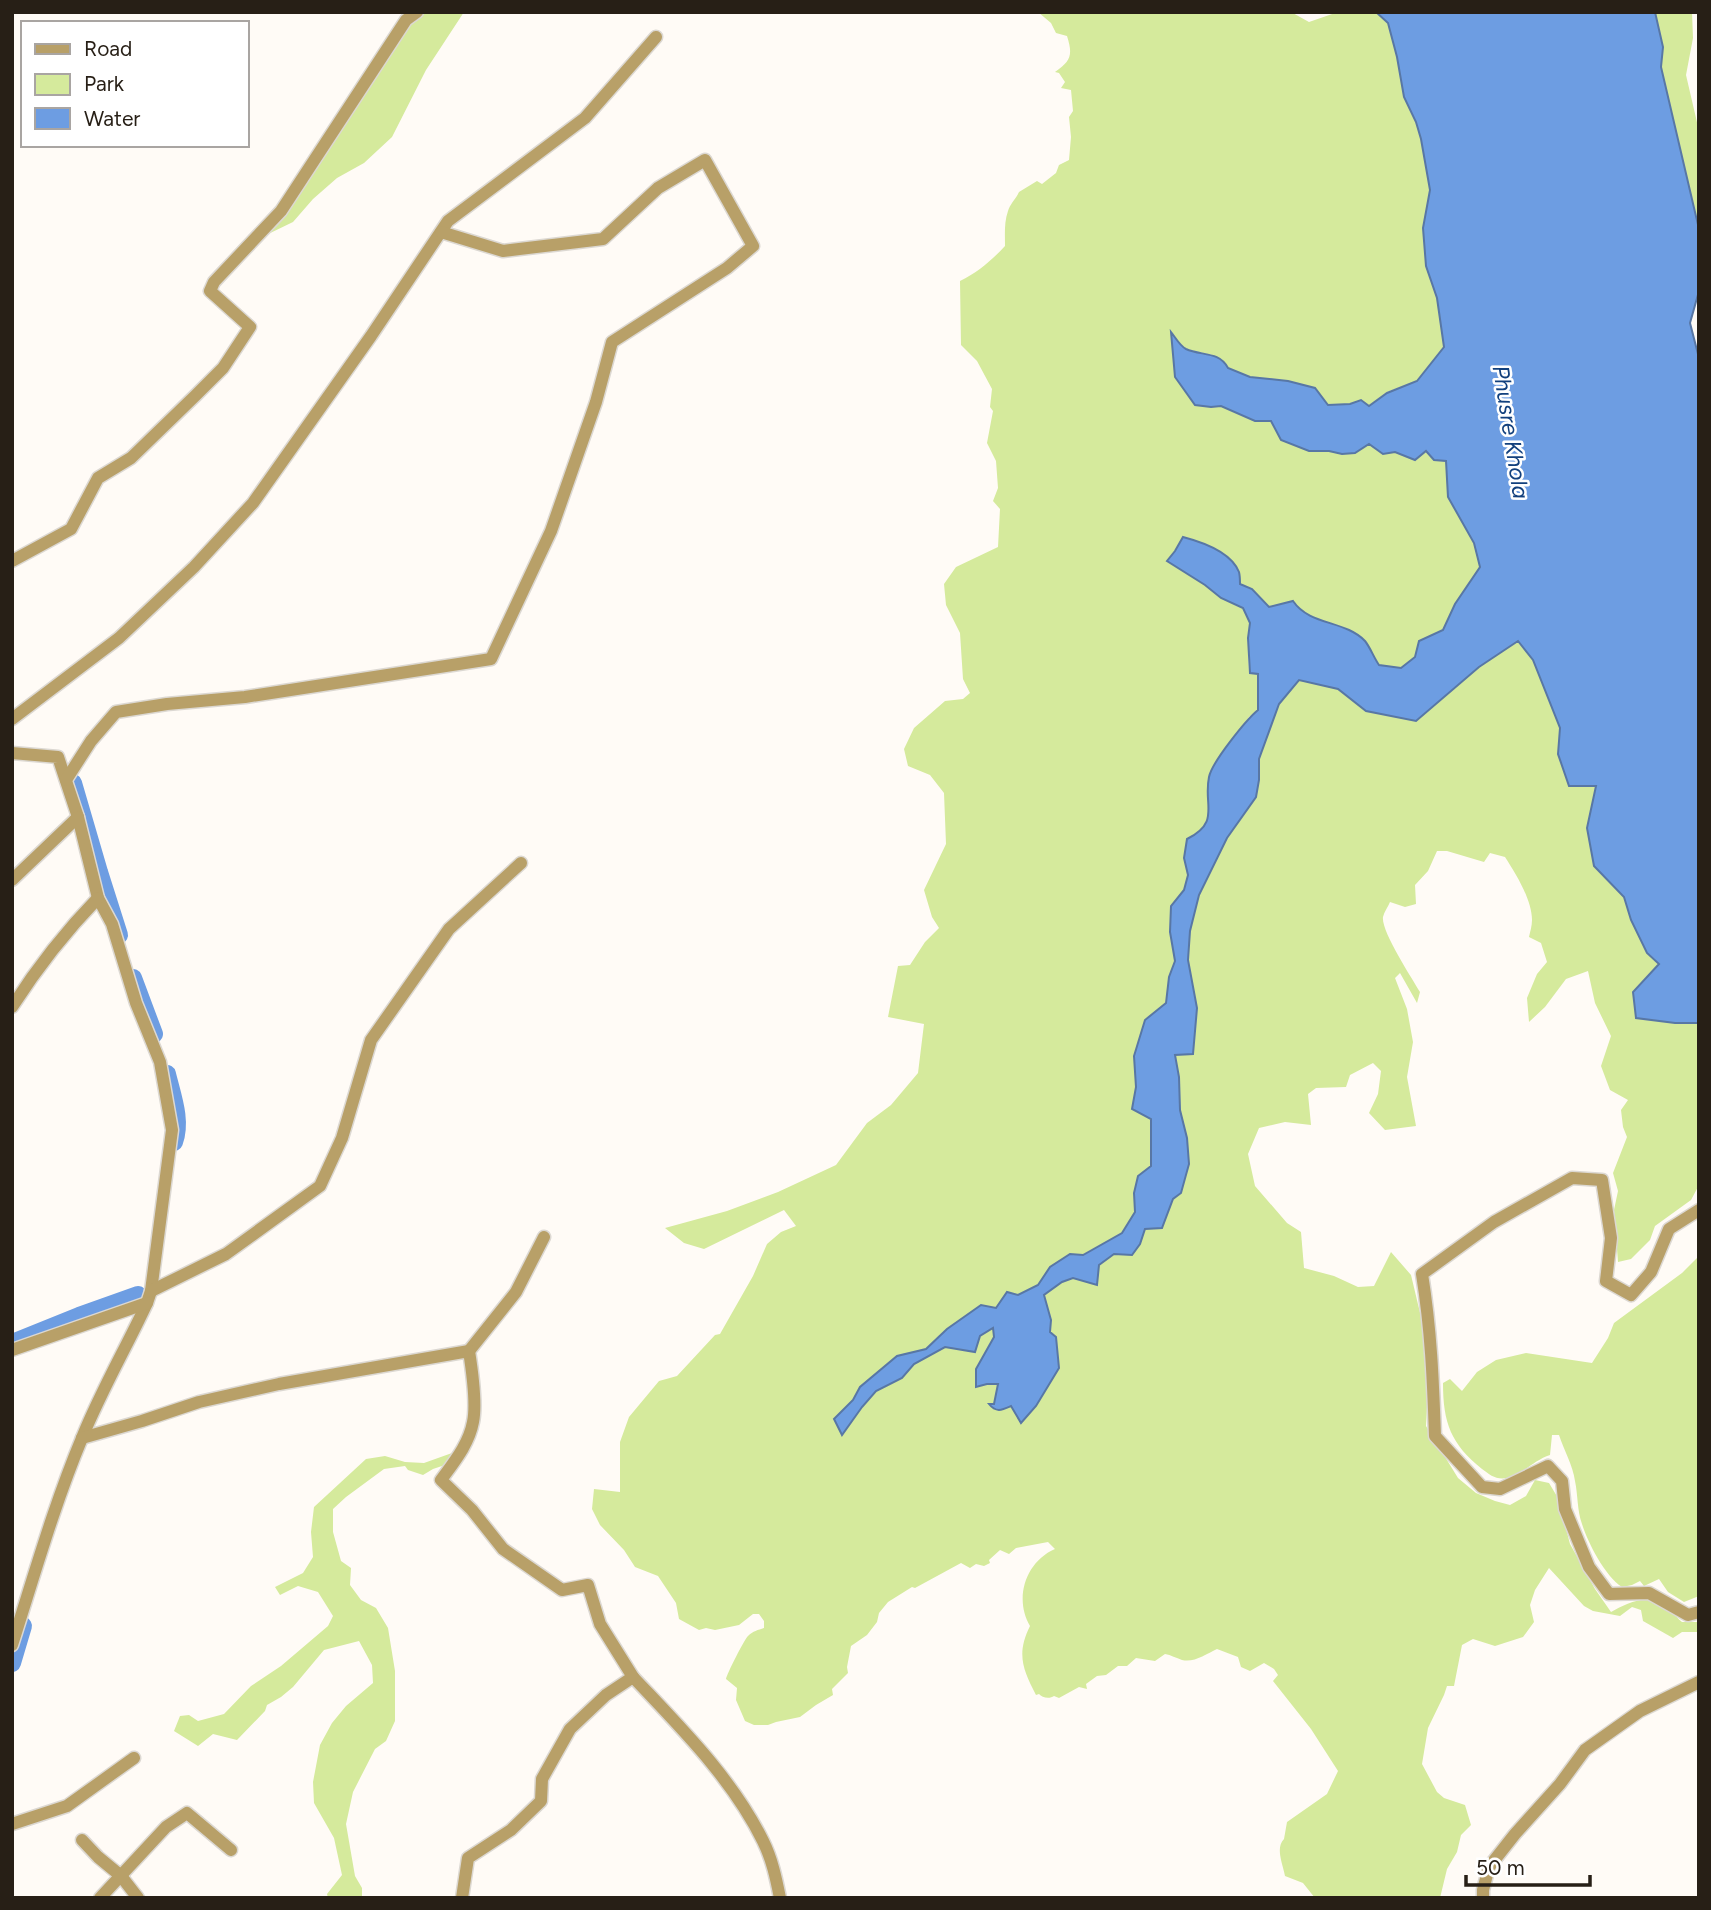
<svg xmlns="http://www.w3.org/2000/svg" width="1711" height="1910" font-family="Figtree,sans-serif">
<rect width="100%" height="100%" fill="#fffbf6"/>
<!-- green -->
<g fill="#d5ea9c">
<polygon points="426,12 464,12 426,70 392,137 364,163 337,178 313,199 293,222 262,237 408,24"/>
<path d="M1038,12H1291L1309,22L1338,12H1376L1388,23L1397,57L1404,97L1416,122L1421,139L1430,190L1423,228L1426,266L1437,298L1444,347L1417,381L1387,392L1369,406L1361,400L1350,404L1327,405L1315,388L1288,381L1250,377L1228,368L1212,355L1185,349L1171,333L1175,377L1211,407L1221,406L1255,421H1271L1309,451H1329L1342,454L1355,453L1369,444L1383,454L1394,452L1415,460L1425,451L1447,461L1448,497L1474,543L1480,567L1455,604L1443,631L1419,641L1415,657L1401,668L1379,665L1364,640L1345,628L1313,618L1297,607H1269L1252,589L1240,584L1183,537L1175,552L1167,561L1205,585L1221,598L1243,608L1250,622L1248,638L1249,672L1258,673V710L1249,717L1209,776L1208,821L1184,858L1188,875L1184,890L1171,906L1170,932L1175,961L1169,977L1166,1003L1145,1020L1134,1056L1136,1087L1133,1109L1151,1119V1167L1138,1176L1134,1193L1135,1212L1122,1233L1082,1255L1070,1254L1050,1267L1038,1285L996,1308L981,1306L947,1329L926,1349L897,1356L860,1387L853,1400L834,1419L862,1407L876,1391L902,1378L914,1364L945,1347L975,1351L980,1336L993,1328L994,1336L976,1369V1386L998,1384L994,1404L1004,1409L1011,1406L1053,1377L1059,1368L1050,1332L1051,1320L1044,1295C1068,1278 1068,1274 1097,1285L1099,1265L1114,1254L1140,1244L1145,1228H1162L1173,1199L1181,1193L1189,1164L1187,1138L1180,1110L1179,1077L1175,1054H1193L1197,1008L1188,961L1190,931L1199,895L1227,838L1256,797L1259,780V759L1279,703L1299,680L1338,689L1366,711L1416,721L1479,667L1518,641L1533,660L1560,728L1558,754L1597,786L1587,828L1594,866L1624,897L1631,920L1660,964L1636,1018L1675,1023H1699V1185L1691,1200L1655,1226L1650,1240L1631,1259L1618,1262L1614,1210L1618,1191L1613,1173L1627,1137L1623,1127L1621,1110L1628,1100L1610,1090L1601,1066L1611,1036L1595,1003L1588,971L1566,979L1545,1007L1529,1022L1527,998L1537,974L1547,962L1541,943L1529,937C1530,932 1532,926 1532,920C1532,900 1516,874 1505,857L1490,853L1484,862L1447,851H1437L1428,871L1415,885L1416,904L1405,907L1390,902C1388,907 1384,912 1383,917C1381,931 1412,978 1420,992L1417,1003L1400,973L1395,978L1407,1009L1413,1042L1407,1077L1416,1126L1385,1130L1369,1113L1378,1094L1381,1071L1373,1063L1350,1075L1346,1087L1316,1088L1308,1094L1311,1125L1285,1122L1259,1128L1248,1154L1255,1186L1287,1223L1301,1232L1304,1268L1334,1276L1358,1287L1374,1286L1391,1252L1411,1275L1422,1321L1429,1368L1426,1426L1458,1478L1476,1493L1495,1501L1510,1505L1526,1496L1535,1480L1549,1483L1558,1498L1570,1544L1595,1589L1611,1612C1624,1605 1645,1594 1660,1603C1668,1607 1675,1616 1682,1622H1699V1632H1682L1673,1638L1643,1621L1641,1610L1632,1607L1620,1616L1593,1611L1584,1606L1549,1568L1535,1590L1530,1605L1534,1622L1523,1637L1495,1646L1473,1639L1462,1645L1454,1686H1447L1444,1695L1428,1728L1422,1764L1437,1792L1444,1798L1465,1805L1471,1825L1461,1835L1457,1852L1447,1869L1440,1898H1315L1303,1883L1285,1876C1283,1864 1275,1848 1284,1839L1287,1822L1327,1794L1338,1771L1311,1729L1273,1681L1278,1675L1274,1669L1264,1663L1250,1671L1241,1667L1238,1657L1217,1649C1206,1654 1194,1663 1182,1660C1176,1658 1171,1655 1165,1654L1155,1661L1136,1658L1127,1666H1118L1106,1675L1097,1676L1086,1684L1087,1689L1079,1687L1059,1698L1054,1696C1050,1699 1042,1698 1039,1694L1036,1695C1023,1670 1016,1654 1030,1626C1014,1599 1025,1562 1055,1549L1048,1542L1016,1548L1009,1554L1000,1550L989,1560L990,1563L984,1566L976,1564L970,1568L961,1563L915,1588L912,1587L888,1602L879,1613L877,1622L867,1635L851,1646L847,1667L848,1673L832,1689L833,1695L816,1705L800,1717L776,1722L768,1725H754L745,1721L736,1700L737,1688L726,1679C727,1674 744,1640 748,1636C753,1631 758,1630 764,1628V1621L759,1614H753L739,1625L715,1630L706,1628L699,1630L679,1619L676,1603L658,1576L635,1567L624,1550L600,1525L592,1509L594,1489L620,1492V1442L629,1417L659,1381L677,1376L715,1335L720,1334L753,1276L767,1244L781,1232L796,1226L784,1210L704,1249L684,1243L665,1228L727,1211L778,1192L836,1165L867,1123L891,1105L918,1073L924,1024L888,1017L898,966L910,965L925,942L939,928L932,917L924,890L946,844L944,793L930,775L908,766L904,749L914,728L945,701L963,699L970,693L963,679L960,633L946,605L944,584L956,567L998,547L1000,509L993,501L998,488L996,461L987,443L993,411L990,407L992,389L977,361L961,345L960,281C978,272 991,261 1005,246C1005,235 1004,222 1008,211C1010,204 1016,199 1019,192L1037,181L1042,184L1056,173L1059,165L1069,160L1071,137L1069,117L1073,111L1071,90L1061,88L1065,82L1059,73L1055,72C1071,61 1073,55 1067,36L1056,33L1051,23Z"/>
<polygon points="1655,12 1692,12 1693,38 1686,75 1699,131 1699,229 1661,67 1663,47"/>
<path d="M1699,1256V1596L1684,1602L1668,1592L1659,1579L1644,1586L1640,1581L1632,1585L1622,1587C1605,1576 1588,1543 1582,1524C1577,1510 1578,1495 1575,1481C1573,1466 1564,1450 1559,1435H1552L1550,1455C1534,1460 1522,1475 1507,1478C1496,1480 1490,1475 1482,1469C1451,1444 1443,1423 1443,1383L1450,1379L1462,1391L1477,1372L1496,1360L1526,1353L1592,1363L1608,1338L1614,1323L1682,1273Z"/>
<polygon points="452,1453 445,1465 433,1469 423,1475 408,1470 405,1466 384,1469 346,1497 333,1509 333,1532 341,1561 351,1568 350,1585 361,1600 376,1608 388,1628 395,1671 395,1721 386,1741 375,1749 353,1792 346,1824 355,1876 362,1888 362,1898 328,1898 327,1894 342,1875 334,1838 314,1803 313,1782 320,1745 332,1723 346,1706 373,1683 372,1665 359,1641 324,1650 293,1687 281,1697 267,1705 265,1711 237,1740 213,1734 198,1746 174,1731 180,1716 189,1715 198,1721 224,1714 251,1686 281,1666 328,1626 333,1616 318,1592 298,1586 280,1595 275,1587 303,1573 313,1557 311,1532 314,1507 366,1459 385,1456 405,1462 424,1463"/>
</g>
<!-- water -->
<path fill="#6d9de2" stroke="#5877a5" stroke-width="2" d="M1376,12H1655L1663,47L1661,67L1699,229V291L1690,323L1699,358V1023H1675L1636,1018L1633,992L1659,964L1647,953L1631,920L1624,897L1594,866L1587,828L1596,786H1569L1558,754L1560,728L1533,660L1518,641L1479,667L1416,721L1366,711L1338,689L1299,680L1279,704L1259,759V780L1256,797L1227,838L1199,895L1190,931L1188,960L1197,1008L1193,1054L1175,1055L1179,1077L1180,1110L1187,1138L1189,1164L1181,1193L1173,1199L1162,1228L1145,1229L1140,1244L1132,1255L1114,1254L1099,1265L1097,1285L1073,1278L1062,1282L1044,1295L1051,1320L1050,1332L1056,1337L1059,1368L1036,1406L1021,1423L1011,1406C1002,1410 996,1413 989,1404H994L998,1384H987L976,1387V1369L994,1337L993,1328L980,1336L975,1352L945,1347L914,1364L902,1378L876,1391L862,1407L842,1435L834,1419L853,1400L860,1387L897,1356L926,1349L947,1329L981,1305L996,1308L1007,1292L1018,1295L1038,1285L1050,1267L1070,1254L1083,1255L1122,1233L1135,1212L1134,1193L1138,1176L1151,1166V1119L1132,1109L1136,1087L1134,1056L1145,1020L1166,1003L1169,977L1175,961L1170,932L1171,906L1184,890L1188,875L1184,858L1187,839C1221,822 1203,805 1209,777C1212,762 1246,720 1258,710V674L1250,673L1248,638L1250,623L1243,608L1221,598L1205,585L1167,561L1175,551L1183,537C1202,542 1231,552 1239,572C1240,576 1240,580 1240,584L1252,589L1269,607L1293,601C1310,626 1345,620 1365,641C1370,647 1374,658 1379,665L1401,668L1415,657L1419,641L1443,630L1455,604L1480,567L1474,543L1448,497L1446,461L1434,460L1426,451L1415,460L1395,452L1383,454L1369,444L1355,453L1342,454L1329,451H1309L1281,440L1271,421H1255L1221,406L1211,407L1195,405L1175,377L1171,332C1175,337 1180,346 1186,349C1201,356 1219,351 1228,368L1250,377L1288,381L1315,388L1328,405L1350,404L1361,400L1369,406L1387,393L1417,381L1444,347L1437,298L1426,266L1423,228L1430,190L1421,139L1416,122L1404,97L1397,57L1388,23Z"/>
<g fill="none" stroke-linecap="round" stroke-linejoin="round">
<!-- canal -->
<g stroke="#6d9de2" stroke-width="18">
<polyline points="73,783 99,872 119,935"/>
<polyline points="133,978 154,1034"/>
<path d="M167,1074C172,1095 182,1121 174,1142"/>
<polyline points="12,1343 79,1316 138,1295"/>
<polyline points="12,1663 23,1626"/>
</g>
<defs>
<g id="street">
<polyline points="12,561 71,529 98,478 131,458 195,396 223,368 250,327 210,291 214,282 281,211 406,20 417,12"/>
<polyline points="12,719 119,638 194,567 253,503 371,336 448,221 585,118 656,37"/>
<path d="M12,753L58,757L78,817L98,898L112,924L136,1003L160,1062L172,1130L151,1291L147,1303C126,1348 101,1391 82,1438C54,1505 34,1576 12,1645"/>
<polyline points="66,780 91,741 116,712 167,704 245,697 491,659 551,531 596,402 612,342 727,268 753,246 705,160 658,188 603,239 503,251 441,232"/>
<polyline points="12,880 78,817"/>
<path d="M12,1007C37,968 66,931 98,898"/>
<path d="M1699,1210L1669,1229L1651,1272L1631,1295L1606,1281L1611,1238L1602,1180L1572,1178L1494,1222L1422,1274C1431,1330 1433,1379 1435,1436L1482,1487L1500,1489L1548,1466L1562,1481L1565,1509L1589,1567L1609,1594L1649,1593L1688,1615L1699,1612"/>
<polyline points="151,1291 226,1254 320,1186 342,1138 371,1040 449,929 521,863"/>
<polyline points="12,1350 147,1303"/>
<polyline points="469,1351 516,1292 544,1237"/>
<path d="M82,1438L142,1421L199,1402L279,1384L469,1351C472,1370 477,1403 473,1422C469,1444 454,1462 441,1480L472,1510L503,1549L562,1590L588,1585L600,1624L633,1677"/>
<polyline points="12,1824 67,1806 134,1758"/>
<polyline points="82,1840 98,1857 121,1876 138,1898"/>
<polyline points="100,1898 166,1827 187,1813 231,1850"/>
<path d="M462,1898L468,1858L511,1830L541,1801L542,1779L570,1729L606,1695L633,1677C680,1727 732,1778 763,1841C772,1859 776,1878 780,1898"/>
<polyline points="1483,1898 1483,1890 1489,1867 1515,1834 1560,1784 1585,1750 1640,1711 1699,1682"/>
</g>
</defs>
<!-- street casing -->
<use href="#street" stroke="#dcd8d2" stroke-width="15"/>
<!-- street -->
<use href="#street" stroke="#b8a068" stroke-width="12"/>
</g>
<g text-anchor="middle" stroke-width="5" stroke-linejoin="round" paint-order="stroke">
<!-- water labels -->
<g font-size="23" font-style="italic" fill="#12407d" stroke="#fff">
<text transform="translate(1511 432) rotate(81)" y="8">Phusre Khola</text>
</g>
</g>
<!-- border -->
<rect width="1711" height="1910" fill="none" stroke="#271f16" stroke-width="28"/>
<!-- legend -->
<rect x="21" y="21" width="228" height="126" fill="#ffffff" stroke="#a9a5a2" stroke-width="2"/>
<rect x="35" y="44" width="35" height="10" fill="#b8a068" stroke="#a9a5a2" stroke-width="2"/>
<text x="84" y="56" font-size="21" fill="#271f16">Road</text>
<rect x="35" y="74" width="35" height="21" fill="#d5ea9c" stroke="#a9a5a2" stroke-width="2"/>
<text x="84" y="91" font-size="21" fill="#271f16">Park</text>
<rect x="35" y="108" width="35" height="21" fill="#6d9de2" stroke="#a9a5a2" stroke-width="2"/>
<text x="84" y="126" font-size="21" fill="#271f16">Water</text>
<!-- scale -->
<path d="M1466 1875v10h124v-10" fill="none" stroke="#271f16" stroke-width="3.5"/>
<text x="1476" y="1875" font-size="21" fill="#271f16" stroke="#ffffff" stroke-width="5" paint-order="stroke">50 m</text>
</svg>
